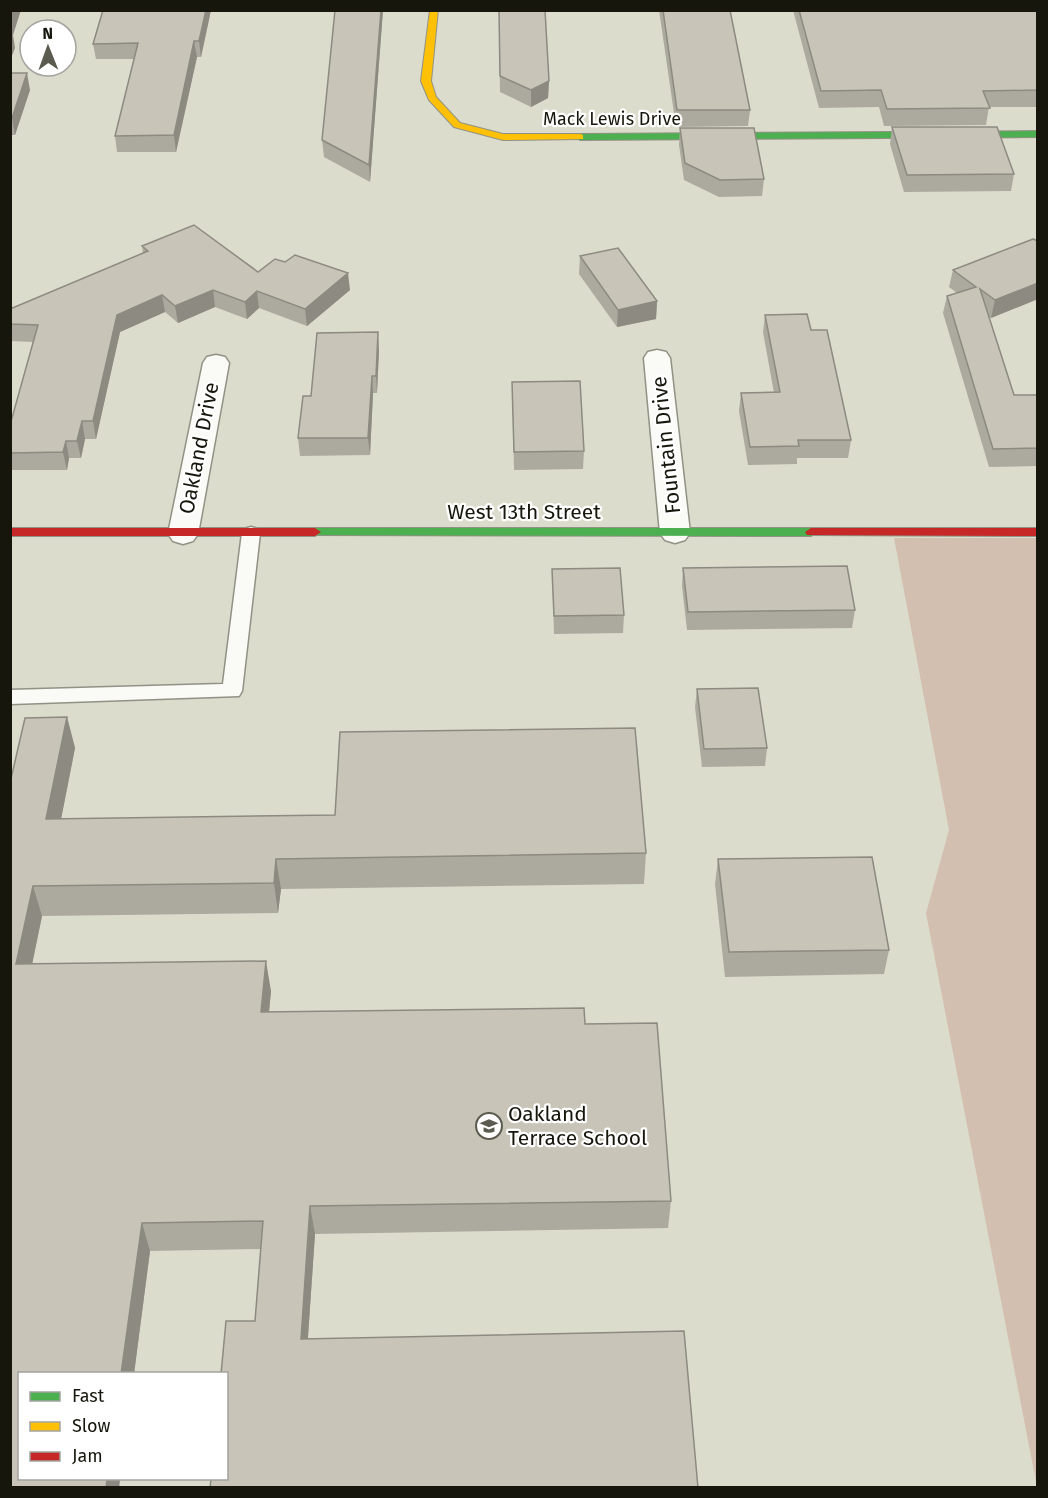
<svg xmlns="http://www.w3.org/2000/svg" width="1048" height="1498" font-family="'Fira Sans',sans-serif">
<rect width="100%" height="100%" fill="#dcdccc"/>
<!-- green -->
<polygon fill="#d3bfb0" points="894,538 1037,538 1037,1487 926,913 949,830"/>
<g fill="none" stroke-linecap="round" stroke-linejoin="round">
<defs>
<polygon id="lane" points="251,527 258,529 260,533 242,691 239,696 10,704 10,690 223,684 242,533 244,529"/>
<g id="street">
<polygon points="657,350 666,352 670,358 690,533 685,540 675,543 665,540 660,533 644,358 648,352"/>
<polygon points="216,355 225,357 229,363 198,534 193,541 183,544 173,541 168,534 203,363 207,357"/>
</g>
<g id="fast">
<polygon points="1038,131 1038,137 580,140 575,137 580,134"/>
<polygon points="315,528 811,528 817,532 811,536 311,535 309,532 311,529"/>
</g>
<polygon id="slow" points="430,10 438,10 431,81 436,97 460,123 503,134 580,134 583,135 583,139 503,140 454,127 429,100 421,81"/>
<g id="jam">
<polygon points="10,528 315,528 321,532 315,536 10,536"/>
<polygon points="811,528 1038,528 1038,536 807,535 805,532"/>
</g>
</defs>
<!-- lane casing -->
<use href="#lane" stroke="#919285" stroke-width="3"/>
<!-- street casing -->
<use href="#street" stroke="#919285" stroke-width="3"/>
<!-- fast casing -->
<use href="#fast" stroke="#919285" stroke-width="2"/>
<!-- slow casing -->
<use href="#slow" stroke="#919285" stroke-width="2"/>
<!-- jam casing -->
<use href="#jam" stroke="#919285" stroke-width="2"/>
<!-- lane -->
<use href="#lane" fill="#fafaf7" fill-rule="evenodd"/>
<!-- street -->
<use href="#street" fill="#fafaf7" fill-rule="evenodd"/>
<!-- fast -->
<use href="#fast" fill="#4caf50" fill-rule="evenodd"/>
<!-- slow -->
<use href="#slow" fill="#ffc107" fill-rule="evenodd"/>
<!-- jam -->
<use href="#jam" fill="#c62828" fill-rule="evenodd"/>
</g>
<!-- wall -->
<g fill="#aca99e">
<polygon points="211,10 201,57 197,57 176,152 117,152 115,136 134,59 96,59 93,44"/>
<polygon points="383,10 370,182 324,157 322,140"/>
<polygon points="499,10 549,81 548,98 531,107 500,92"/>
<polygon points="659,10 730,10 750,110 748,126 676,127"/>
<polygon points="793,10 1038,10 1038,107 989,107 986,125 884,126 879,107 819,108"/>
<polygon points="10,73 30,90 15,135 10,135"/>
<polygon points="892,127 1014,174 1011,191 904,192 890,144"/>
<polygon points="680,128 764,179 762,196 719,197 684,180 679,145"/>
<polygon points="1038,241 1038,299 991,318 988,316 1014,395 1038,395 1038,466 989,467 943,313 947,296 957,293 949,287 953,270"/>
<polygon points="142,246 258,272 350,290 307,326 259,308 247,319 215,307 178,323 165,312 120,332 96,439 85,439 81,458 69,458 67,470 10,470 10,425 33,342 10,341 10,309 143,253"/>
<polygon points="580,256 657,301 656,319 617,327 579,274"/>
<polygon points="765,315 811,330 851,440 848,458 797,458 797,464 748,465 739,411 741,393 774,393 763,332"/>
<polygon points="379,350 377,393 373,393 370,455 300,456 298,438 311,396"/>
<polygon points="512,382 584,451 583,469 514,470"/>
<polygon points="683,568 855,610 852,628 687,630 682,586"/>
<polygon points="552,569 624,615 623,633 554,634"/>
<polygon points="697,689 767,748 765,766 702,767 695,707"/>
<polygon points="67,717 75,748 61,819 646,853 644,884 281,889 278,913 42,916 32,964 271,991 269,1012 585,1024 671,1201 668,1228 315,1234 308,1338 255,1321 261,1249 150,1251 134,1374 20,1374 20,1479 120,1479 119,1488 10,1488 10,783"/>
<polygon points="718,859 889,950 884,974 725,977 715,884"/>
</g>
<!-- shaded-wall -->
<g fill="#8c8a81">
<polygon points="12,10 21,10 13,35 15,48 10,61 10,16"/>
<polygon points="206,10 211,10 201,57 199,41"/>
<polygon points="381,10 383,10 370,182 369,165"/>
<polygon points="194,41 197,57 176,152 174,135"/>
<polygon points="27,73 30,90 15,135 12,118"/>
<polygon points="549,81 548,98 531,107 531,90"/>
<polygon points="348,273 350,290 307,326 305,309"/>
<polygon points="1038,283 1038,299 991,318 995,300"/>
<polygon points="213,290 215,307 178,323 175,306"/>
<polygon points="257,291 259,308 247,319 245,302"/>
<polygon points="162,295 165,312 120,332 96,439 93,421 117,315"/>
<polygon points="657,301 656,319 617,327 618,310"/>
<polygon points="378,332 379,350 377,393 376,376"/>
<polygon points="372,376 373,393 370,455 368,438"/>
<polygon points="82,421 85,439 81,458 77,441"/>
<polygon points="66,441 69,458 67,470 63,452"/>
<polygon points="67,717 75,748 55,850 46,819"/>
<polygon points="276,859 281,889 278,913 274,883"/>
<polygon points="33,886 42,916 26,994 16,964"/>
<polygon points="266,961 271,991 266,1042 261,1012"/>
<polygon points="310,1206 315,1234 306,1365 301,1339"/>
<polygon points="142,1223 150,1251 134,1374 121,1374"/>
<polygon points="107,1479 120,1479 119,1488 106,1488"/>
</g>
<!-- building -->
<g fill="#c8c5b8" stroke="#8c8a81" stroke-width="1.5">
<polygon points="103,10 206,10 199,41 194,41 174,135 115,136 138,43 93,44"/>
<polygon points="335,10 381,10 369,165 322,140"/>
<polygon points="499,10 545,10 549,81 531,90 500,76"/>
<polygon points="663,10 730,10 750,110 677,110"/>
<polygon points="799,10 1038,10 1038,90 983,91 990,108 887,109 881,90 821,91"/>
<polygon points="10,73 27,73 12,118 10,118"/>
<polygon points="892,127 997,127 1014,174 907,175"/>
<polygon points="680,128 754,128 764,179 720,180 685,163"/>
<polygon points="194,225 258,272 275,259 285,262 295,255 348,273 305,309 257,291 245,302 213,290 175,306 162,295 117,315 93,421 82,421 77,441 66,441 63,452 10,453 10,425 38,325 10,324 10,309 148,251 142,246"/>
<polygon points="1033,239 1038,241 1038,283 995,300 980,289 1014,395 1038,395 1038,448 993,449 947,296 976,287 953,270"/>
<polygon points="618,248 657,301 618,310 580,256"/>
<polygon points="807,314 811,330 827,330 851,440 798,440 799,446 750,447 741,393 780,392 765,315"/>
<polygon points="378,332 376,376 372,376 368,438 298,438 303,396 311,396 317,333"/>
<polygon points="580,381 584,451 514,452 512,382"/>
<polygon points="847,566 855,610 688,612 683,568"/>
<polygon points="620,568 624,615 554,616 552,569"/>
<polygon points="758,688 767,748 704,749 697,689"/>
<polygon points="67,717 46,819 335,815 340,732 635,728 646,853 276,859 274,883 33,886 16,964 266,961 261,1012 584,1008 585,1024 657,1023 671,1201 310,1206 301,1339 684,1331 698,1488 210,1488 211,1479 226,1479 226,1374 221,1374 226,1321 255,1321 263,1221 142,1223 121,1374 20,1374 20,1479 107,1479 106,1488 10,1488 10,783 25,718"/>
<polygon points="872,857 889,950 729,952 718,859"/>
</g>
<!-- icons -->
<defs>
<symbol id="school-ring" viewBox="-11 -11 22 22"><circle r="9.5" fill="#fff" stroke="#5b5b4f" stroke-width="1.5"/><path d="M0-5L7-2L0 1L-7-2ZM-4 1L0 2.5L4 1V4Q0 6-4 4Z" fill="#5b5b4f"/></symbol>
</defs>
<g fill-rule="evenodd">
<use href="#school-ring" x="474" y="1111" width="30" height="30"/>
</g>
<g text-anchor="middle" stroke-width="4.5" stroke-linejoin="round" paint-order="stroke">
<!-- far-street labels -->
<g font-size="18" fill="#16160c" stroke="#fff">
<text x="612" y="125">Mack Lewis Drive</text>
</g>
<!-- street labels -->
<g font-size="21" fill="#16160c" stroke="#fff">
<text transform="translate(666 445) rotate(-96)" y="7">Fountain Drive</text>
<text transform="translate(199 448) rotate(-79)" y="7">Oakland Drive</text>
<text x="524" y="519">West 13th Street</text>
</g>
<!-- poi labels -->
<g font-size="21" fill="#16160c" stroke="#fff" text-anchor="start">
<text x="508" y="1121">Oakland<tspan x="508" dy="24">Terrace School</tspan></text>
</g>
</g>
<!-- border -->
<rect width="1048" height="1498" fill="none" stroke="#16160c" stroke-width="24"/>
<!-- legend -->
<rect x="18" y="1372" width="210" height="108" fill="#ffffff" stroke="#a2a29e" stroke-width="1.5"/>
<rect x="30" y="1392" width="30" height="9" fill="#4caf50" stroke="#a2a29e" stroke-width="1.5"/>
<text x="72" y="1402" font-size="18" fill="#16160c">Fast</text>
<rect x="30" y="1422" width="30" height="9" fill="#ffc107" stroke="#a2a29e" stroke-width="1.5"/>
<text x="72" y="1432" font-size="18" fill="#16160c">Slow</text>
<rect x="30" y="1452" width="30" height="9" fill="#c62828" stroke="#a2a29e" stroke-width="1.5"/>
<text x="72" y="1462" font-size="18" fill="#16160c">Jam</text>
<!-- north arrow -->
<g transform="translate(48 48) rotate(359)"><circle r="28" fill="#ffffff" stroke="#a2a29e" stroke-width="1.5"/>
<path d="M0-4.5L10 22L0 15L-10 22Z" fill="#5b5b4f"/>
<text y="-9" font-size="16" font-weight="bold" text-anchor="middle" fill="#16160c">N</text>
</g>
</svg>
